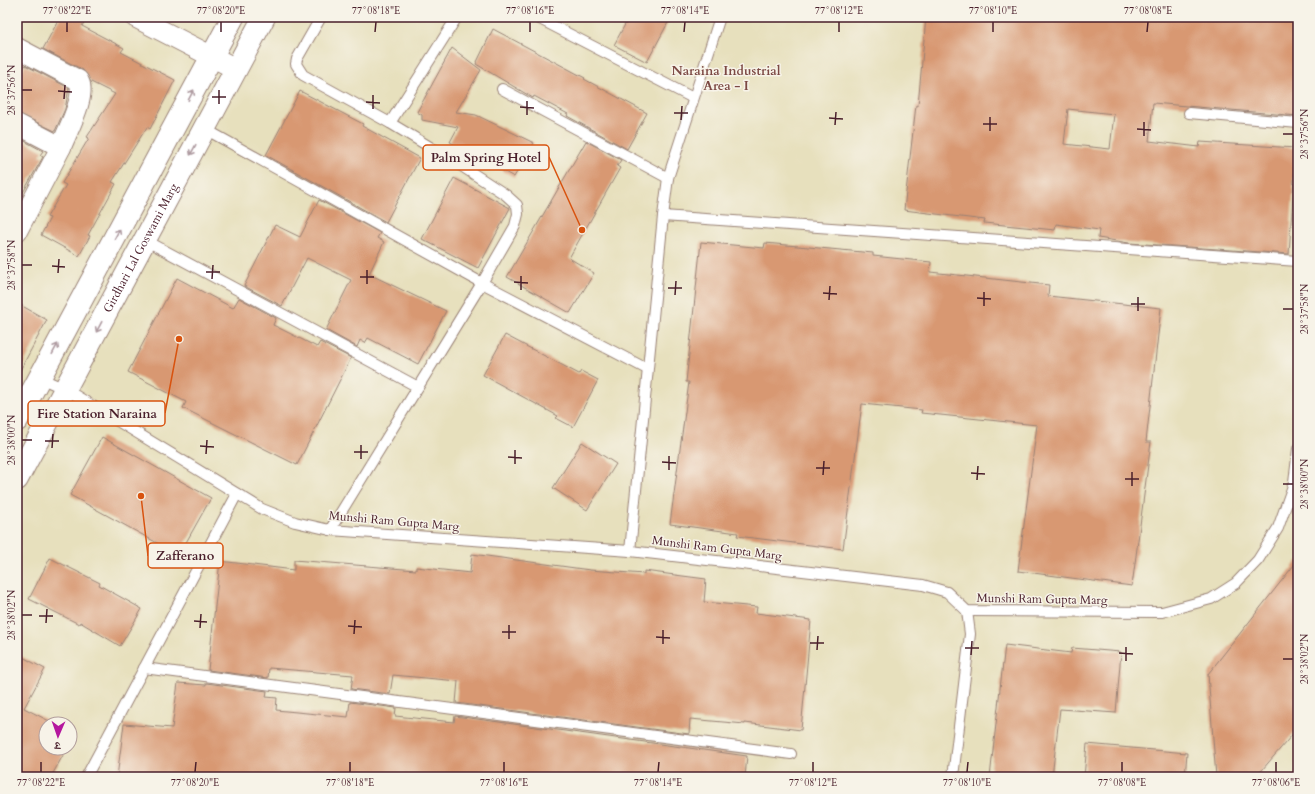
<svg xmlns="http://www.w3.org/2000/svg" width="1315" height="794" font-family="Cardo,'Noto Serif Devanagari',serif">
<rect width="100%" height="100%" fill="#f7f3e8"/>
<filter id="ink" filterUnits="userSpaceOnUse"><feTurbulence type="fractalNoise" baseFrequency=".025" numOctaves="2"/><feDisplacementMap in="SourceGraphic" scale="8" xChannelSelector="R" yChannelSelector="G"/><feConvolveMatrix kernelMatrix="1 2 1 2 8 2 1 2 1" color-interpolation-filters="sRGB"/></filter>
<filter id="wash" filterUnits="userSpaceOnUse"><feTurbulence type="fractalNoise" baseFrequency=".012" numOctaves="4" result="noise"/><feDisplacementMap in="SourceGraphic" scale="16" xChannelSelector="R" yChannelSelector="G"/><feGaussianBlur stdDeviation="0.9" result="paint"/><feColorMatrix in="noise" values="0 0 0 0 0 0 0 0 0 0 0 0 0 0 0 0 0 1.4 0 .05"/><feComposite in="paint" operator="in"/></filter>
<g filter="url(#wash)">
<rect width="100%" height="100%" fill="#e7e0bd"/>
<g id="blocks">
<!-- building -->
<g fill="#d89872" fill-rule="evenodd">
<polygon points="60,17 87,17 82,26 124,48 121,52 175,80 150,129 147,127 112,182 116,184 88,235 90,236 79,256 41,235 50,218 47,217 66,185 62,183 89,138 87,137 115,94 91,82 83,70 43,49"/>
<polygon points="629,17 671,17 647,62 614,45"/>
<path d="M926,17H1155L1179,19V17H1187L1255,22V17H1298V116L1153,103L1149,141L1199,147L1200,142L1296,148L1289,254L1129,243L1098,238L1099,230L1056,224L1055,230L984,223L985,220L904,210L916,105L918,106ZM1068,109L1114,114L1110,149L1064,144Z"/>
<polygon points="493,29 585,78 584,79 647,113 627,149 567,116 568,114 534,96 533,98 476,64"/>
<polygon points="452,48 481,70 456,112 476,115 534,143 514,177 450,142 458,127 422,120 422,115 417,112"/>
<polygon points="25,65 69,88 65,109 55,131 17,113 17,80"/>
<polygon points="300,91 363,124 362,126 420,158 386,222 266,155"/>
<polygon points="17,137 43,151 40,155 43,157 17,203"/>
<polygon points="586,141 621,160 617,166 620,168 569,258 594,273 570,313 507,277"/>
<polygon points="454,178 510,208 478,268 422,239"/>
<polygon points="319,200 380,233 377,238 384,242 369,274 446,311 418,364 368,338 365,343 360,340 357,347 326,330 351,280 307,258 282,306 244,286 275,225 300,237"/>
<polygon points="701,242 764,248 765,243 873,253 873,256 931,262 930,272 1049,285 1048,296 1161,308 1146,442 1151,442 1132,586 1018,571 1037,425 921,413 922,410 862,404 843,549 737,536 738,533 670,524 689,382 686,382"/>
<polygon points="177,278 233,308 239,298 276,318 273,325 317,347 320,342 351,358 297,465 183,408 186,402 128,372"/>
<polygon points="17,303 47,320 17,376"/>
<polygon points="505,335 579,374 581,371 598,380 573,427 556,418 558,416 483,375"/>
<polygon points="102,437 211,498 179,555 70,495"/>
<polygon points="582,442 616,464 587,510 553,488"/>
<polygon points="472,554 590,570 644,574 644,571 706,579 704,602 757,607 756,613 811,620 801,730 745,723 745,724 690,719 689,734 456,703 458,681 393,675 390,694 351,689 353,675 269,668 268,678 208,670 220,561 294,570 294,560 416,570 416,567 470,573"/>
<polygon points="50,558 100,583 99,585 142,609 120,646 80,622 79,624 29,599"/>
<polygon points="1298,560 1298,728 1256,777 1216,777 1208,674"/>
<polygon points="1005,645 1071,653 1072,648 1121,652 1116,713 1060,709 1052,777 990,777"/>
<polygon points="17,654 45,669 24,708 55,724 46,724 46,748 67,748 51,777 17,777"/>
<polygon points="178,683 206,685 206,683 267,691 266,697 277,698 276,710 348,717 350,702 396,708 395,716 454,722 455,716 747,756 745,777 117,777 124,724 172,728"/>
<polygon points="1087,744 1187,753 1185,777 1084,777"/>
</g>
</g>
</g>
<g filter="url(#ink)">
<use href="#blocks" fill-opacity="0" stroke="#988074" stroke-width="1"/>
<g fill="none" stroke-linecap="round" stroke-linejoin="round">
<defs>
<g id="service">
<polyline points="321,17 297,59 296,64 303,75 390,123 460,165 506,195 517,205 518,214 515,226 482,283 330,530"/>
<polyline points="536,17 693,98"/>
<polyline points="720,17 668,178 663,216 1298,261"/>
<polyline points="502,89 668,178"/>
<polyline points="1189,113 1298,123"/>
<polyline points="390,123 457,17"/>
<polyline points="205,129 482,283 647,369"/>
<polyline points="145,240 418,387"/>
<polyline points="40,378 65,389 262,509 295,522 330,530 630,551 923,585 947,592 967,611 1162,612 1211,599 1236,583 1258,560 1278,528 1294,483 1298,449"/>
<polyline points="630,551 663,216"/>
<polyline points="144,668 791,754"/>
<polyline points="86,777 237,494"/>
<polyline points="953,777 970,634 967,611"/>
</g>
<g id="minor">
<polyline points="135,17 236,69"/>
<path d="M17,48L78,80C88,94 67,131 61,147"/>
<polyline points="17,124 61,147 17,231"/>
</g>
<g id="secondary">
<polyline points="17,420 233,17"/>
<path id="s1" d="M17,479L264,17"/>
</g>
</defs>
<!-- service casing -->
<use href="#service" stroke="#988074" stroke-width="12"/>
<!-- minor casing -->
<use href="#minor" stroke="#988074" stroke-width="22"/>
<!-- secondary casing -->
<use href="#secondary" stroke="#988074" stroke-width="24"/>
<!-- service -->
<use href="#service" stroke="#fff" stroke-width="10"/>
<!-- minor -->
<use href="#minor" stroke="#fff" stroke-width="20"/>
<!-- secondary -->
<use href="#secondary" stroke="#fff" stroke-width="22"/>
</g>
<!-- one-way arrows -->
<defs><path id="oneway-shaft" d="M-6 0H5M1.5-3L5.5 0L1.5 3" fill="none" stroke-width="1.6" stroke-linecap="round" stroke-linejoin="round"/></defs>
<g stroke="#ae9aa0">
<use href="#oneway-shaft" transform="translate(191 95) rotate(-62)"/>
<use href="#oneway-shaft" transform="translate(193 150) rotate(118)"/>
<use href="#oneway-shaft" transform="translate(117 234) rotate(-62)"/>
<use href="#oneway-shaft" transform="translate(99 327) rotate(118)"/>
<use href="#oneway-shaft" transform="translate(55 349) rotate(-62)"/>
</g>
</g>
<!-- ticks -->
<path fill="none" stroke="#4a1f2b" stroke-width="1.5" d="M67,32V22M221,32V22M375,32L376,22M530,32V22M684,32L685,22M839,32V22M993,32V22M1147,32L1148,22M22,90H32M58,91L72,92M212,97H226M64,99L65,85M366,102L380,103M219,104V90M520,107L534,108M373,109V95M674,113H688M527,115V101M829,118L843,119M681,120L682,106M983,124H997M835,125L836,112M1137,129L1151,130M990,131V117M1283,134H1293M1144,136V122M22,265H32M52,266L65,267M206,272H220M58,273L59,259M360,277H374M212,279L213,265M514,282L528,283M367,284V270M668,288H682M521,290V276M823,293L837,294M675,295L676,281M977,298L991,299M829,300L830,286M1131,304H1145M984,306V292M1283,309H1293M1138,311V297M22,440H32M45,441H59M200,446L214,447M52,448L53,434M354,452H368M206,454L207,440M508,457L522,458M361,459V445M662,462L676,463M515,464V450M816,468H830M669,470V456M971,473L985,474M823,475L824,461M1125,479H1139M977,480L978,466M1283,484H1293M1132,486V472M22,615H32M39,616H53M194,621L207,622M46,623L47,609M348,626L362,627M200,628L201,614M502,632H516M354,634L355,620M656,637L670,638M509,639V625M810,643H824M663,644V630M965,648H979M817,650L818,636M1119,653L1133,654M971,655L972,641M1283,659H1293M1126,661V647M41,772V762M195,772L196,762M350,772V762M504,772V762M658,772L659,762M813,772V762M967,772L968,762M1122,772V762M1276,772V762"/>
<g text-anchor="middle" stroke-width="3" stroke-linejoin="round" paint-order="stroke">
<!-- street labels -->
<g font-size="12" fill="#4a1f2b" stroke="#f7f3e8">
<text dy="4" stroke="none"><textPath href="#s1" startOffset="262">Girdhari Lal Goswami Marg</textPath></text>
<text transform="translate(394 521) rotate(5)" y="4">Munshi Ram Gupta Marg</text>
<text transform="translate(717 548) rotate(7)" y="4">Munshi Ram Gupta Marg</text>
<text transform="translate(1042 599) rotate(1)" y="4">Munshi Ram Gupta Marg</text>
</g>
<!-- neighbourhood labels -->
<g font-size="13" font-weight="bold" fill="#7c4944" stroke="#f7f3e8">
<text x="726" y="75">Naraina Industrial<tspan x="726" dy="15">Area - I</tspan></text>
</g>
</g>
<!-- callouts -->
<path fill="none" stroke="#d8530f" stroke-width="1.5" d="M582 230L549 157M179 339L165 413M141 496L148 556"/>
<g fill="#d8530f" stroke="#f7f3e8" stroke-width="1.5">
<circle cx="582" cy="230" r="4"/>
<circle cx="179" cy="339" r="4"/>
<circle cx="141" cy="496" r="4"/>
</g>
<g fill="#f7f3e8" stroke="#d8530f" stroke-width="1.5">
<rect x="423" y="145" width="126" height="25" rx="4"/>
<rect x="28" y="401" width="137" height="25" rx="4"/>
<rect x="148" y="543" width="75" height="25" rx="4"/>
</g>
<g font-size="13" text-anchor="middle" font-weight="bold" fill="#4a1f2b">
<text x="486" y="162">Palm Spring Hotel</text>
<text x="97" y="418">Fire Station Naraina</text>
<text x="185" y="560">Zafferano</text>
</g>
<!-- margin -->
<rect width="1315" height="794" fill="none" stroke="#f7f3e8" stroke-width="44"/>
<!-- north arrow -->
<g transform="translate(58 736) rotate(182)"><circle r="19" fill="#f7f3e8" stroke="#b29e9c"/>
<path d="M0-3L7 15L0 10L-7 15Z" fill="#b5179e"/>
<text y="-6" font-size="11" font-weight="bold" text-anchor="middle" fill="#4a1f2b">उ</text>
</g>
<rect x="22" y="22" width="1271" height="750" fill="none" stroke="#4a1f2b" stroke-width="1.5"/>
<g font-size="10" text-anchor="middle" fill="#4a1f2b">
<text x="67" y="14">77°08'22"E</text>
<text x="221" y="14">77°08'20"E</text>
<text x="376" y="14">77°08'18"E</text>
<text x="530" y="14">77°08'16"E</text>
<text x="685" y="14">77°08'14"E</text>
<text x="839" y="14">77°08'12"E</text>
<text x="993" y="14">77°08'10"E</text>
<text x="1148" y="14">77°08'08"E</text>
<text transform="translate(11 90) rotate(-90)" y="4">28°37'56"N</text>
<text transform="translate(1304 134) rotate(-90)" y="4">28°37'56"N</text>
<text transform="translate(11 265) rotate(-90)" y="4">28°37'58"N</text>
<text transform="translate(1304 309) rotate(-90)" y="4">28°37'58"N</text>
<text transform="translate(11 440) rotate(-90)" y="4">28°38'00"N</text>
<text transform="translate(1304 484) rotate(-90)" y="4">28°38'00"N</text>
<text transform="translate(11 615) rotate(-90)" y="4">28°38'02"N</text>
<text transform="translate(1304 659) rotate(-90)" y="4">28°38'02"N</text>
<text x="41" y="786">77°08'22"E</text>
<text x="195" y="786">77°08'20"E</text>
<text x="350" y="786">77°08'18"E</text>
<text x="504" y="786">77°08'16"E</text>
<text x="658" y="786">77°08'14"E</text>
<text x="813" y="786">77°08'12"E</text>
<text x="967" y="786">77°08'10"E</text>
<text x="1122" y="786">77°08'08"E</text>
<text x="1276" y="786">77°08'06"E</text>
</g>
</svg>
